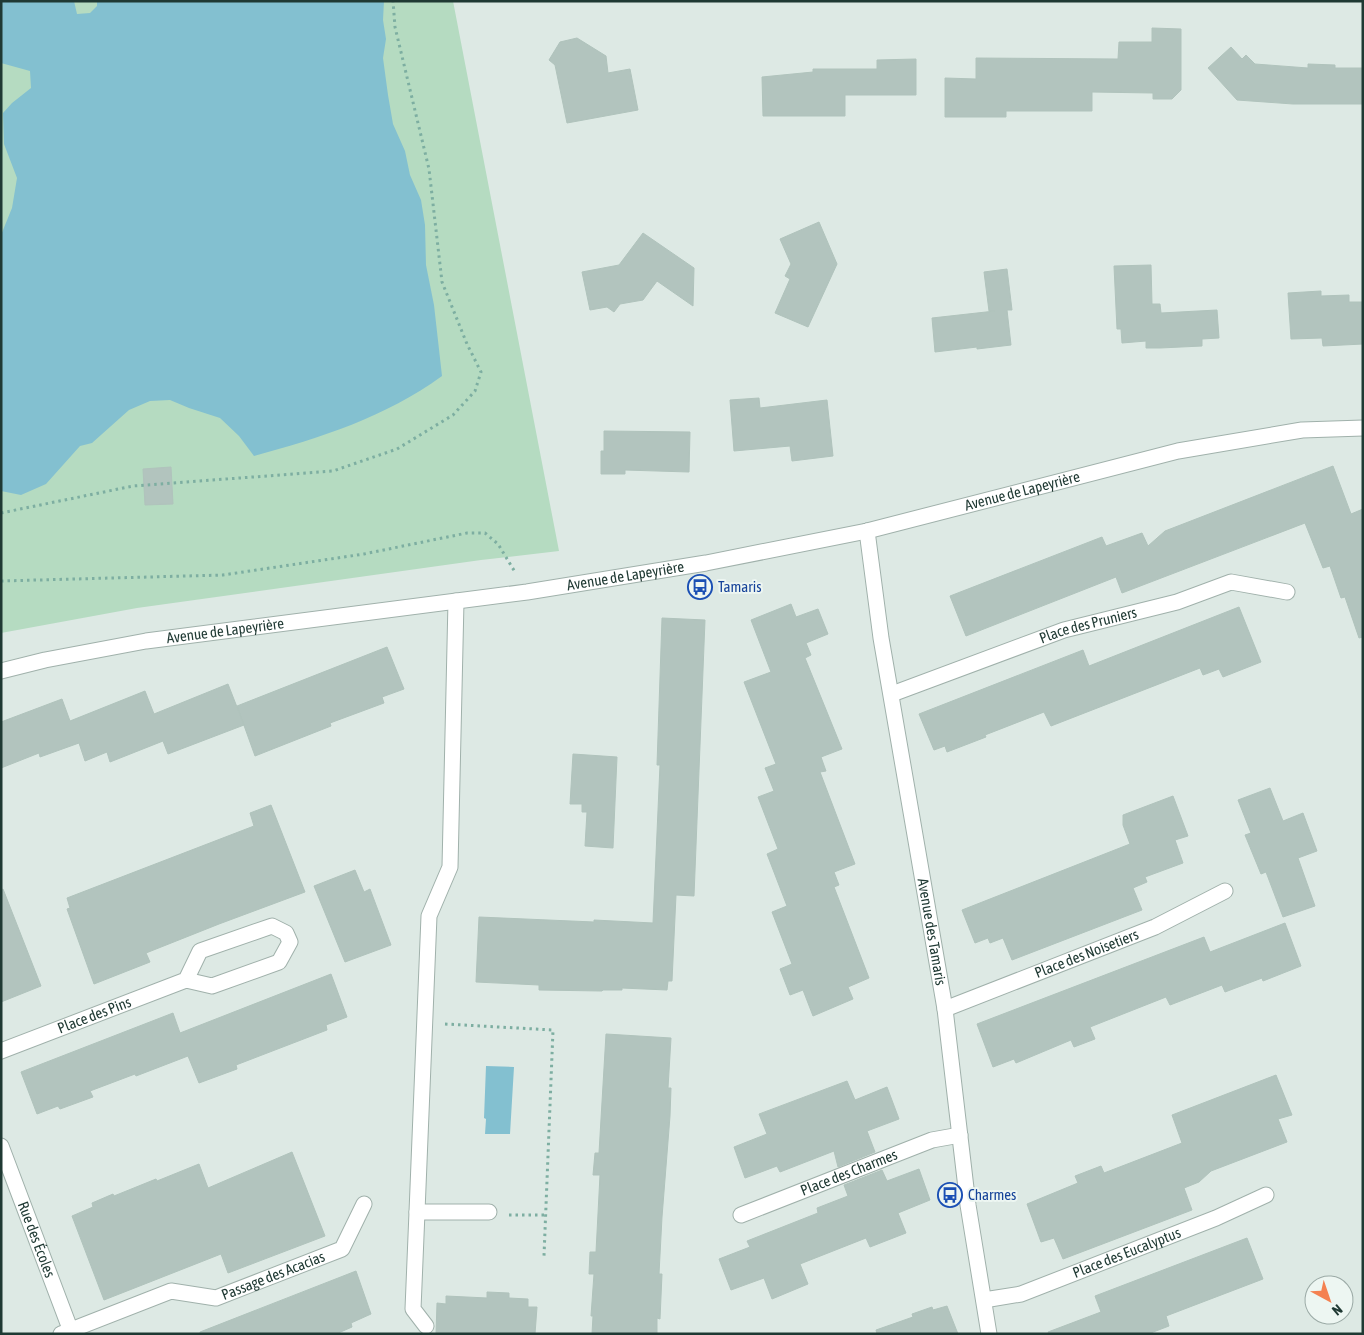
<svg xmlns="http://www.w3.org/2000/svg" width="1364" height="1335" font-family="'Asap Condensed',sans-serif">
<rect width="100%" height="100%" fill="#dde9e4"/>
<!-- green -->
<polygon fill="#b5dbc1" points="1,1 453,1 559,551 481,560 137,608 1,633"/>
<!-- water -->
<g fill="#83c0d0">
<path d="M1,1H74L77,14L90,13L97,6V1H384L383,20L386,39L383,58L388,95L393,124L405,151L410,175L421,200L425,225L426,265L434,305L442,376C386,417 320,438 254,456L239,436L220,418L189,408L170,400L150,401L129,410L92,443L80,446L46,484L21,495L1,491V235L12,208L17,178L4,144L3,113L12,103L31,88L30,71L1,63Z"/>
<polygon points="486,1066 514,1067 510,1134 485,1134 486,1119 484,1118"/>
</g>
<!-- building -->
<g fill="#b2c4be" stroke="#b0c3bc">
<polygon points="1152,28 1181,29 1181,90 1172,99 1153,99 1153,93 1092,92 1092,111 1006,111 1006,117 945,117 945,78 976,79 976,58 1118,59 1119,42 1152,42"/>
<polygon points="577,38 606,56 608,73 630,69 638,110 567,123 555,65 549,60 560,42"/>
<polygon points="1231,47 1242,59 1246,55 1255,64 1308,68 1308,64 1335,65 1335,68 1363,68 1362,104 1293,104 1237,100 1208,68"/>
<polygon points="916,59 916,95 845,95 845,116 763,116 762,77 813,72 813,69 877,69 877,60"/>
<polygon points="819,222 837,264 808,327 775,313 790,279 785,276 791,264 780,239"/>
<polygon points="643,233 694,268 693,306 657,281 643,300 620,304 614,312 607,307 590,310 582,272 619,265"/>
<polygon points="1151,265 1152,304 1160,304 1161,313 1217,310 1219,338 1202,339 1202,346 1160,348 1146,348 1146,341 1122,343 1121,329 1117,329 1114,266"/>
<polygon points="1007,269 1012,310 1007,310 1011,345 977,349 977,347 935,352 932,318 995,311 989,311 984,272"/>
<polygon points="1321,291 1321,296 1349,295 1349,302 1363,302 1363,344 1323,346 1322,338 1291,339 1288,293"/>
<polygon points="759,398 760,408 827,400 833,456 792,461 790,446 734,451 730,400"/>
<polygon points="604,431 690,432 689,472 625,470 625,474 601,474 601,451 604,451"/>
<polygon points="1333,466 1351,514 1363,509 1363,637 1359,638 1345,597 1341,598 1330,566 1323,568 1305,523 1122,593 1116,577 966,636 950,596 1102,537 1106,546 1142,533 1148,546 1165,531"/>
<polygon points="171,467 173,504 145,505 143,469"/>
<polygon points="791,604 796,617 818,609 828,634 806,643 811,655 805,658 842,749 821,757 826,771 820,772 855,864 834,872 839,885 834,887 869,978 848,987 853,999 813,1016 803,990 790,995 780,969 792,964 772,912 787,906 767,854 778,849 758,797 774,791 765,768 776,764 744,682 771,672 751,620"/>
<polygon points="1239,607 1261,662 1223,677 1219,669 1203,675 1200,668 1051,726 1044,712 985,735 986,737 947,752 945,746 934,750 919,714 1083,650 1089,666"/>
<polygon points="662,618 705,620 694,896 676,895 672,981 668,981 667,990 622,988 622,990 603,990 602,991 539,990 539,985 476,982 479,917 594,922 594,920 653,923 660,765 657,765"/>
<polygon points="387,647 404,689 382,697 384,703 330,723 331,726 255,756 237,706"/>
<polygon points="228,684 244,725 168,754 163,741 110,762 107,752 85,761 79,743 40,757 39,753 1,768 1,722 62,699 70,721 145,691 154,714"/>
<polygon points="573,754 617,757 613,848 585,846 587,812 582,812 582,804 570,804"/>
<polygon points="1270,788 1283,821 1303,813 1317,851 1298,858 1315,906 1283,917 1266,872 1261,874 1245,835 1251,833 1238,800"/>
<polygon points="1173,796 1188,836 1175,840 1183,863 1145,877 1147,882 1133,888 1142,910 1012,960 1003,938 990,943 988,938 975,943 962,910 1130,844 1123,825 1123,815"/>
<polygon points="271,805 305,892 219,924 146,953 150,962 94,984 67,909 70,908 67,898 254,826 250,813"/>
<polygon points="355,870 364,892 370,889 391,945 345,962 314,886"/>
<polygon points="3,889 41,986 1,1002 1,890"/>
<polygon points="1285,923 1301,966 1263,981 1262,978 1225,992 1222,985 1170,1005 1166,997 1090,1027 1095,1039 1074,1047 1071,1040 1016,1063 1014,1059 993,1067 977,1024 1204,937 1210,952"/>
<polygon points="331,974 347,1017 326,1025 327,1030 236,1065 237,1069 199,1083 188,1056 136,1076 135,1074 90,1091 93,1097 60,1109 58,1106 37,1114 21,1072 173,1013 180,1033"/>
<polygon points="606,1034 671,1038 668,1088 671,1088 670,1116 662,1217 659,1274 662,1274 660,1319 657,1318 657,1334 592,1334 593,1316 591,1316 594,1274 589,1274 590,1252 596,1252 600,1175 593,1175 595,1153 599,1153"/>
<polygon points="1276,1075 1292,1115 1278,1119 1287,1142 1211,1171 1199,1182 1184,1188 1192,1210 1063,1259 1054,1238 1041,1242 1027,1204 1078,1183 1075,1176 1101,1166 1104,1173 1182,1143 1172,1115"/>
<polygon points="847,1081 855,1100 887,1087 899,1119 867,1131 875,1152 838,1167 834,1151 780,1172 777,1166 745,1178 734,1147 767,1134 759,1114"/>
<polygon points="292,1152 325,1236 228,1273 221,1254 104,1300 72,1216 93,1207 92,1203 113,1194 114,1196 156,1179 157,1181 199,1164 208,1188"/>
<polygon points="919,1169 930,1200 898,1213 906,1233 870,1247 866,1238 800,1264 808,1284 772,1299 764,1278 731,1290 719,1259 750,1247 747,1241 818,1213 817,1208 848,1196 844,1185 882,1170 887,1181"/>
<polygon points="1247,1238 1263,1279 1166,1316 1169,1326 1148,1334 1049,1334 1048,1332 1101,1312 1095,1296"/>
<polygon points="356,1271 371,1314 351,1323 352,1327 336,1334 200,1334 200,1332"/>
<polygon points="487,1292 509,1293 509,1298 528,1299 528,1307 537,1307 535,1334 436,1334 437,1303 446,1304 446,1296 487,1298"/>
<polygon points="947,1306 958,1334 877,1334 876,1330 913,1317 912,1314 932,1307 933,1310"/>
</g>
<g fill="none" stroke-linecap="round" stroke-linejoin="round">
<defs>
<g id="minor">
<path id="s1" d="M867,531L881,638L945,1009L968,1205L989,1334"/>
<polyline points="456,601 450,867 429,916 417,1212 489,1212"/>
<path id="s2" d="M1,671L45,660L146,641L527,592L706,563L867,531L1178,451L1302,430L1363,428"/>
<path id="s3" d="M892,694L1064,630L1177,602L1231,582L1287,592"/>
<path id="s4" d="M945,1009L1155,927L1225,891"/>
<path id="s5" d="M1,1051L186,980L212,986L279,962L290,942L286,933L272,926L200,951L186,980"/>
<path id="s6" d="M1,1146L72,1334"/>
<polyline points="417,1212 413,1309 426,1326"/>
<path id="s7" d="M741,1215L932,1140L960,1135"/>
<path id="s8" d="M984,1300L1021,1294L1216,1218L1266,1195"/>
<path id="s9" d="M61,1334L171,1291L216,1298L342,1249L364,1204"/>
</g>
</defs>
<!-- minor casing -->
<use href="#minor" stroke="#a0b1ab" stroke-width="17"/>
<!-- path -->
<g stroke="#7daea1" stroke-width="3" stroke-dasharray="2.5 4" stroke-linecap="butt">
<polyline points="1,513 133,486 333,471 397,449 453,415 475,391 481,372 467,344 442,282 429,169 395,27 393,1"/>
<polyline points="1,581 223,575 364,554 467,533 485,533 498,544 515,572"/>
<polyline points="445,1024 553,1030 544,1256"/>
<polyline points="509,1215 545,1215"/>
</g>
<!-- minor -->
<use href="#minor" stroke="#fff" stroke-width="15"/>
</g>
<!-- icons -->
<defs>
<symbol id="bus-ring" viewBox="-11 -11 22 22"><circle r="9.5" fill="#edf6f2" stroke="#1a4fb4" stroke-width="1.5"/><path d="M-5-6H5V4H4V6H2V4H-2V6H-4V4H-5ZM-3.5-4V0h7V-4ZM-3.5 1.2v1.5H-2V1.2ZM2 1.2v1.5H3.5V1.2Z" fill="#1a4fb4"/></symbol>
</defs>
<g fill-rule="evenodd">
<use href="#bus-ring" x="686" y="573" width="28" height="28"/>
<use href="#bus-ring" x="936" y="1181" width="28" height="28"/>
</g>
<g text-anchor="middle" stroke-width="4" stroke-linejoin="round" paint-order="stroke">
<!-- street labels -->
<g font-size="15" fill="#1f3933" stroke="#edf6f2">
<text dy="5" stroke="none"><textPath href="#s2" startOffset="1038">Avenue de Lapeyrière</textPath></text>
<text dy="5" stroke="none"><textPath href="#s2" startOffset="632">Avenue de Lapeyrière</textPath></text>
<text dy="5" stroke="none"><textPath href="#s3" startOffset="208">Place des Pruniers</textPath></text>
<text dy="5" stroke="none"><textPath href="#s2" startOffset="228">Avenue de Lapeyrière</textPath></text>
<text dy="5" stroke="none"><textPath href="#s1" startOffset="406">Avenue des Tamaris</textPath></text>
<text dy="5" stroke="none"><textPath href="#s4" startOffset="152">Place des Noisetiers</textPath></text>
<text dy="5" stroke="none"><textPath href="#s5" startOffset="100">Place des Pins</textPath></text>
<text dy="5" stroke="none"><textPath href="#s7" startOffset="116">Place des Charmes</textPath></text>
<text dy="5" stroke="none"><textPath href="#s6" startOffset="100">Rue des Écoles</textPath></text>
<text dy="5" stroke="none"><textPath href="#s8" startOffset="151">Place des Eucalyptus</textPath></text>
<text dy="5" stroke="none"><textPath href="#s9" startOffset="225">Passage des Acacias</textPath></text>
</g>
<!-- transit labels -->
<g font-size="15" fill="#164399" stroke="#edf6f2" text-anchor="start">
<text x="718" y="592">Tamaris</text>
<text x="968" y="1200">Charmes</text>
</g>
</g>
<!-- border -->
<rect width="1364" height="1335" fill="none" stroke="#1f3933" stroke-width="5"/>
<!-- north arrow -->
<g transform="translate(1329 1300) rotate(140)"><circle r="24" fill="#edf6f2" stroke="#9baaa6"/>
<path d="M0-4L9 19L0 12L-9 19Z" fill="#f48151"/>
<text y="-8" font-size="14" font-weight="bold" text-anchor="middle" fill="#1f3933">N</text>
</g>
</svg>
